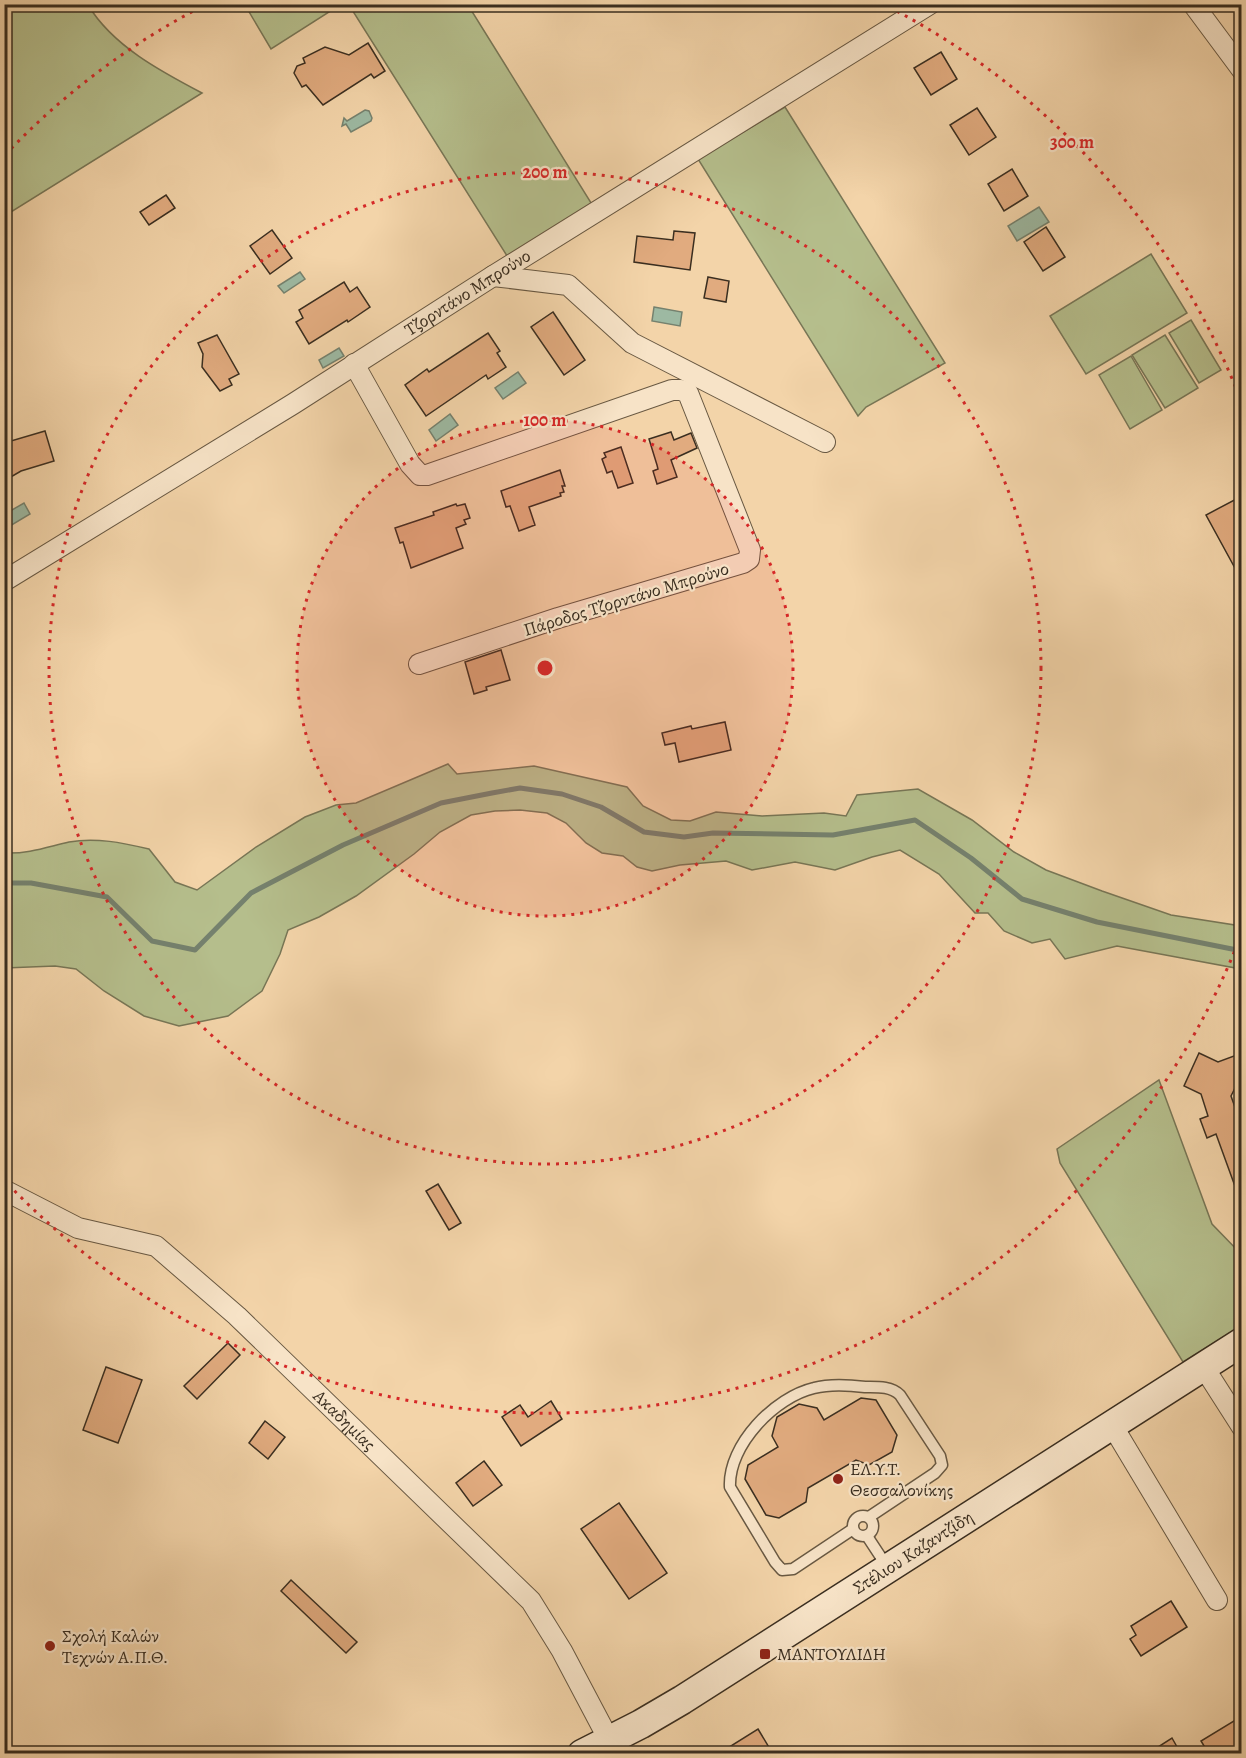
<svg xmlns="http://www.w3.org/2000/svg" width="1246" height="1758" font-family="Alegreya,serif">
<rect width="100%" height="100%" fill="#f3d4a9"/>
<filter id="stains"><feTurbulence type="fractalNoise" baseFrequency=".00333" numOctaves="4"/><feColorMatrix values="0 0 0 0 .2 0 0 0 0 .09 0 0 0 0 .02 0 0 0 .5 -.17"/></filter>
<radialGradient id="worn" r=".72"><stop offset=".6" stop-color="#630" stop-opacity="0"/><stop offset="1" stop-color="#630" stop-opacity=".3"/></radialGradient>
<!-- green -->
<g fill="#b5be8c" stroke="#787656" stroke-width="1.5">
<path d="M5,4L88,5C113,46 160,71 202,93L11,212L4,201Z"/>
<polygon points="245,5 340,5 271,49"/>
<polygon points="349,5 468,5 593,206 509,259"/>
<polygon points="785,107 945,363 866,407 858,416 698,159"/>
<polygon points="1151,254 1187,313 1086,374 1050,316"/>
<polygon points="1191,320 1221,370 1199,383 1169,333"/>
<polygon points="1165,335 1198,388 1165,408 1132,355"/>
<polygon points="1131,356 1162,410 1130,429 1099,375"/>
<path d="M448,764L457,774L534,766L627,787L643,806L671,820L690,821L716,812L762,816L824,813L846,816L857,795L918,789L972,820L1014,852L1046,870L1102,891L1171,915L1241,926V969L1117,946L1065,959L1050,939L1032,943L1004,931L988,913H975L939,874L900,850L872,857L835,870L795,862L752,870L726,861L680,865L652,871L637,867L623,856L602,853L586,843L566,823L547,813L520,810L495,811L471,815L440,832L414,854L356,896L319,917L288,930L280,954L262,991L228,1016L179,1026L144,1016L104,991L76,969L55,966L5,968V853C28,854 47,847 69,842C96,837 123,843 149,849L175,882L197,890L256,847L305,817L336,805L356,803Z"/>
<polygon points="1159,1080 1212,1224 1241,1254 1241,1326 1183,1362 1060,1163 1057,1149"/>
</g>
<!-- water -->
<g fill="#9db9a2" stroke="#75816e" stroke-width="1.5">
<polygon points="365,110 369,111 372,118 371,121 351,132 346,124 342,126 344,118 347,121"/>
<polygon points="1039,207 1049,222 1017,241 1008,226"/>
<polygon points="300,272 305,279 284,293 278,286"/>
<polygon points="654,307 682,312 680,326 652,321"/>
<polygon points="339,348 344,356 323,368 319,360"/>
<polygon points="518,372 526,383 503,399 495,388"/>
<polygon points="450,414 458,425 436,441 429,430"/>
<polygon points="24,503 30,514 5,529 5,514"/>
</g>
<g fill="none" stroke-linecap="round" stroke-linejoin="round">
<!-- stream -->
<polyline stroke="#75816e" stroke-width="5" points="4,883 31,883 107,897 152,941 195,950 251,893 343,845 441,803 492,793 520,788 562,794 601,807 644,832 684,837 713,833 833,835 915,820 971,858 1022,899 1097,922 1242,951"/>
</g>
<!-- building -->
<g fill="#e1ab7f" stroke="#3a2e20" stroke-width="1.5">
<polygon points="368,43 385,71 374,78 371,74 323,105 306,85 302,87 294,73 297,66 305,63 303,58 325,47 349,55"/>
<polygon points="941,52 957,79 931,95 914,68"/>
<polygon points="977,108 996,137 969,155 950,125"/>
<polygon points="1012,169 1028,196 1004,211 988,184"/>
<polygon points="166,195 175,208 149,225 140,212"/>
<polygon points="1046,227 1065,257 1043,271 1024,242"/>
<polygon points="272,230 292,258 270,274 250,246"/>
<polygon points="674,231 695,233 690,270 634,262 637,236 673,240"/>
<polygon points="708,277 729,281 726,302 704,298"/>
<polygon points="344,282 350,292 357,287 370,307 348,322 347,320 309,344 296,322 303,318 299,310"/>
<polygon points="553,312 585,360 564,375 531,327"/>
<polygon points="488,333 500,351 497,353 506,367 488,379 486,375 426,416 405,385 427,369 429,372"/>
<polygon points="217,335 239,374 229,379 232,385 220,391 202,367 203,354 198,343"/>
<polygon points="45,431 54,461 21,471 4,481 4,443"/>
<polygon points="671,432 674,440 691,433 697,448 671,460 677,477 657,484 653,471 658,469 657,465 649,439"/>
<polygon points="621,447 633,483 618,488 612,471 607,473 602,459 606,457 604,453"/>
<polygon points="560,470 565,486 562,486 564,492 560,493 561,496 529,507 535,525 519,531 510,506 506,507 501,491"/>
<polygon points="1242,496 1242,581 1206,515"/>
<polygon points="456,504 457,506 465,504 470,518 464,520 466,524 456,528 463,548 411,568 403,542 400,543 395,528 434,515 433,512"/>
<polygon points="501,650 510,680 486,687 487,690 474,694 465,662"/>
<polygon points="725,722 731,750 679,762 675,743 665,745 662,733 691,726 692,729"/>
<polygon points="1199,1053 1218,1062 1242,1053 1242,1084 1236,1086 1231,1096 1242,1127 1242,1200 1240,1200 1216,1134 1207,1138 1200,1119 1208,1116 1201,1094 1184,1086"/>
<polygon points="438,1184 461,1223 449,1230 426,1191"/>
<polygon points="228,1343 240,1355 197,1399 184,1386"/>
<polygon points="106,1367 142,1380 118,1443 83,1430"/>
<polygon points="861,1398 876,1400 897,1435 892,1452 869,1465 856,1460 808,1488 806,1502 779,1518 766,1515 745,1479 748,1465 778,1447 772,1436 777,1417 799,1404 817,1408 824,1420"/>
<polygon points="551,1401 562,1419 521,1446 502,1417 520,1405 528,1417"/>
<polygon points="265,1421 285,1437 268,1459 249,1443"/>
<polygon points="484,1461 502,1485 473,1506 456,1483"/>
<polygon points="619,1503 667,1573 629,1599 581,1529"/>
<polygon points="291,1580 357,1642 346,1653 281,1591"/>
<polygon points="1171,1601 1187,1627 1141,1656 1130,1639 1136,1635 1131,1626"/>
<polygon points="1242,1716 1242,1754 1209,1754 1201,1741"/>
<polygon points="758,1729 773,1754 718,1754"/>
<polygon points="1172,1738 1181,1754 1147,1754"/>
</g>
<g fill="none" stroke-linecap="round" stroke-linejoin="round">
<defs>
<g id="service">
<circle cx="863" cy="1526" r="10"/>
<path d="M853,1529L793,1569L782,1570L775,1562L730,1487C728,1445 775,1397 814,1388C829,1384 849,1385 865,1387C877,1387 891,1386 900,1395L940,1456L942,1465L935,1473L869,1517"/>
<polyline points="867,1536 888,1568"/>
</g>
<g id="minor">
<polyline points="1193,4 1242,70"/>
<polyline points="493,276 568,285 632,343 825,442"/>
<polyline points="354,364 410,464 420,475 427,475 672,390 681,390 688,393 750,550 749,559 743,563 558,618 419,664"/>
<path id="s1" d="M4,581L293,404L493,276L930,4"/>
<path id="s2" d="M4,1190L78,1228L156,1246L237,1316L531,1601L562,1651L609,1740"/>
<polyline points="1203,1366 1242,1427"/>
<polyline points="1112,1425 1217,1600"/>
</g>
<g id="secondary">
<path id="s3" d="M582,1754L641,1724L682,1700L1242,1342"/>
</g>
</defs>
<!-- service casing -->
<use href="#service" stroke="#685842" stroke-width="13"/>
<!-- minor casing -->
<use href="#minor" stroke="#685842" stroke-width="22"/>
<!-- secondary casing -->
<use href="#secondary" stroke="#3a2e20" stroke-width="31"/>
<!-- service -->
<use href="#service" stroke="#f7e3c7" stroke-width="10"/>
<!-- minor -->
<use href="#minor" stroke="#f7e3c7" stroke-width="20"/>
<!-- secondary -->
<use href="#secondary" stroke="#f7e3c7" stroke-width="28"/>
</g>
<!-- distance rings -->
<circle cx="545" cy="668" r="248" fill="#d62828" fill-opacity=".12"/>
<g fill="none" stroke="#d62828" stroke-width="3" stroke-dasharray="3 6">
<circle cx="545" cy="668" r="248"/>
<circle cx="545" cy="668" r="496"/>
<path d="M1241 935A745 745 0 0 1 5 1181M5 155A745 745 0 0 1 201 7M889 7A745 745 0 0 1 1241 401"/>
</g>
<!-- markers -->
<g fill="#8f2418" stroke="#f7e3c7" stroke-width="2">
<circle cx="838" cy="1479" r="6"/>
<circle cx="50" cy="1646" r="6"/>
<rect x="759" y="1648" width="12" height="12" rx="3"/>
</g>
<g text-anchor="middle" stroke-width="4.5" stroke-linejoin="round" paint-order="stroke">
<!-- street labels -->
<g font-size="18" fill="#3a2e20" stroke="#f7e3c7">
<text dy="6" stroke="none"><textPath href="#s1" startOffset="546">Τζορντάνο Μπρούνο</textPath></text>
<text transform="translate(626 599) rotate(-17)" y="6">Πάροδος Τζορντάνο Μπρούνο</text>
<text dy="6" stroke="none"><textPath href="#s2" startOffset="420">Ακαδημίας</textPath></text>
<text dy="6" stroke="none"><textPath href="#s3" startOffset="388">Στέλιου Καζαντζίδη</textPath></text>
</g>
<!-- poi labels -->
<g font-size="18" fill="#3a2e20" stroke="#f7e3c7" text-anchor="start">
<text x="850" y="1475">ΕΛ.Υ.Τ.<tspan x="850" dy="21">Θεσσαλονίκης</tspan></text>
<text x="62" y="1642">Σχολή Καλών<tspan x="62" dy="21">Τεχνών Α.Π.Θ.</tspan></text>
<text x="777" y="1660">ΜΑΝΤΟΥΛΙΔΗ</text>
</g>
</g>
<circle cx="545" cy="668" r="9" fill="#d62828" stroke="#f7e3c7" stroke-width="3"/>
<g font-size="18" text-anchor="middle" font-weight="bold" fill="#d62828" stroke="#f7e3c7" stroke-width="4.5" stroke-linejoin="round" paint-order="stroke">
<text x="1072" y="148">300 m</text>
<text x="545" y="178">200 m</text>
<text x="545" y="426">100 m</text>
</g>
<!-- margin -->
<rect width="1246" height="1758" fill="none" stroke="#f3d4a9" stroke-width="24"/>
<rect x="6" y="6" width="1234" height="1746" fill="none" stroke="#3a2e20" stroke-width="3"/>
<rect x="12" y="12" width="1222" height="1734" fill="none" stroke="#3a2e20" stroke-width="1.5"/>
<rect width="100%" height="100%" filter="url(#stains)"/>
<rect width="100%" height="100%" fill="url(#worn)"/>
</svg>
